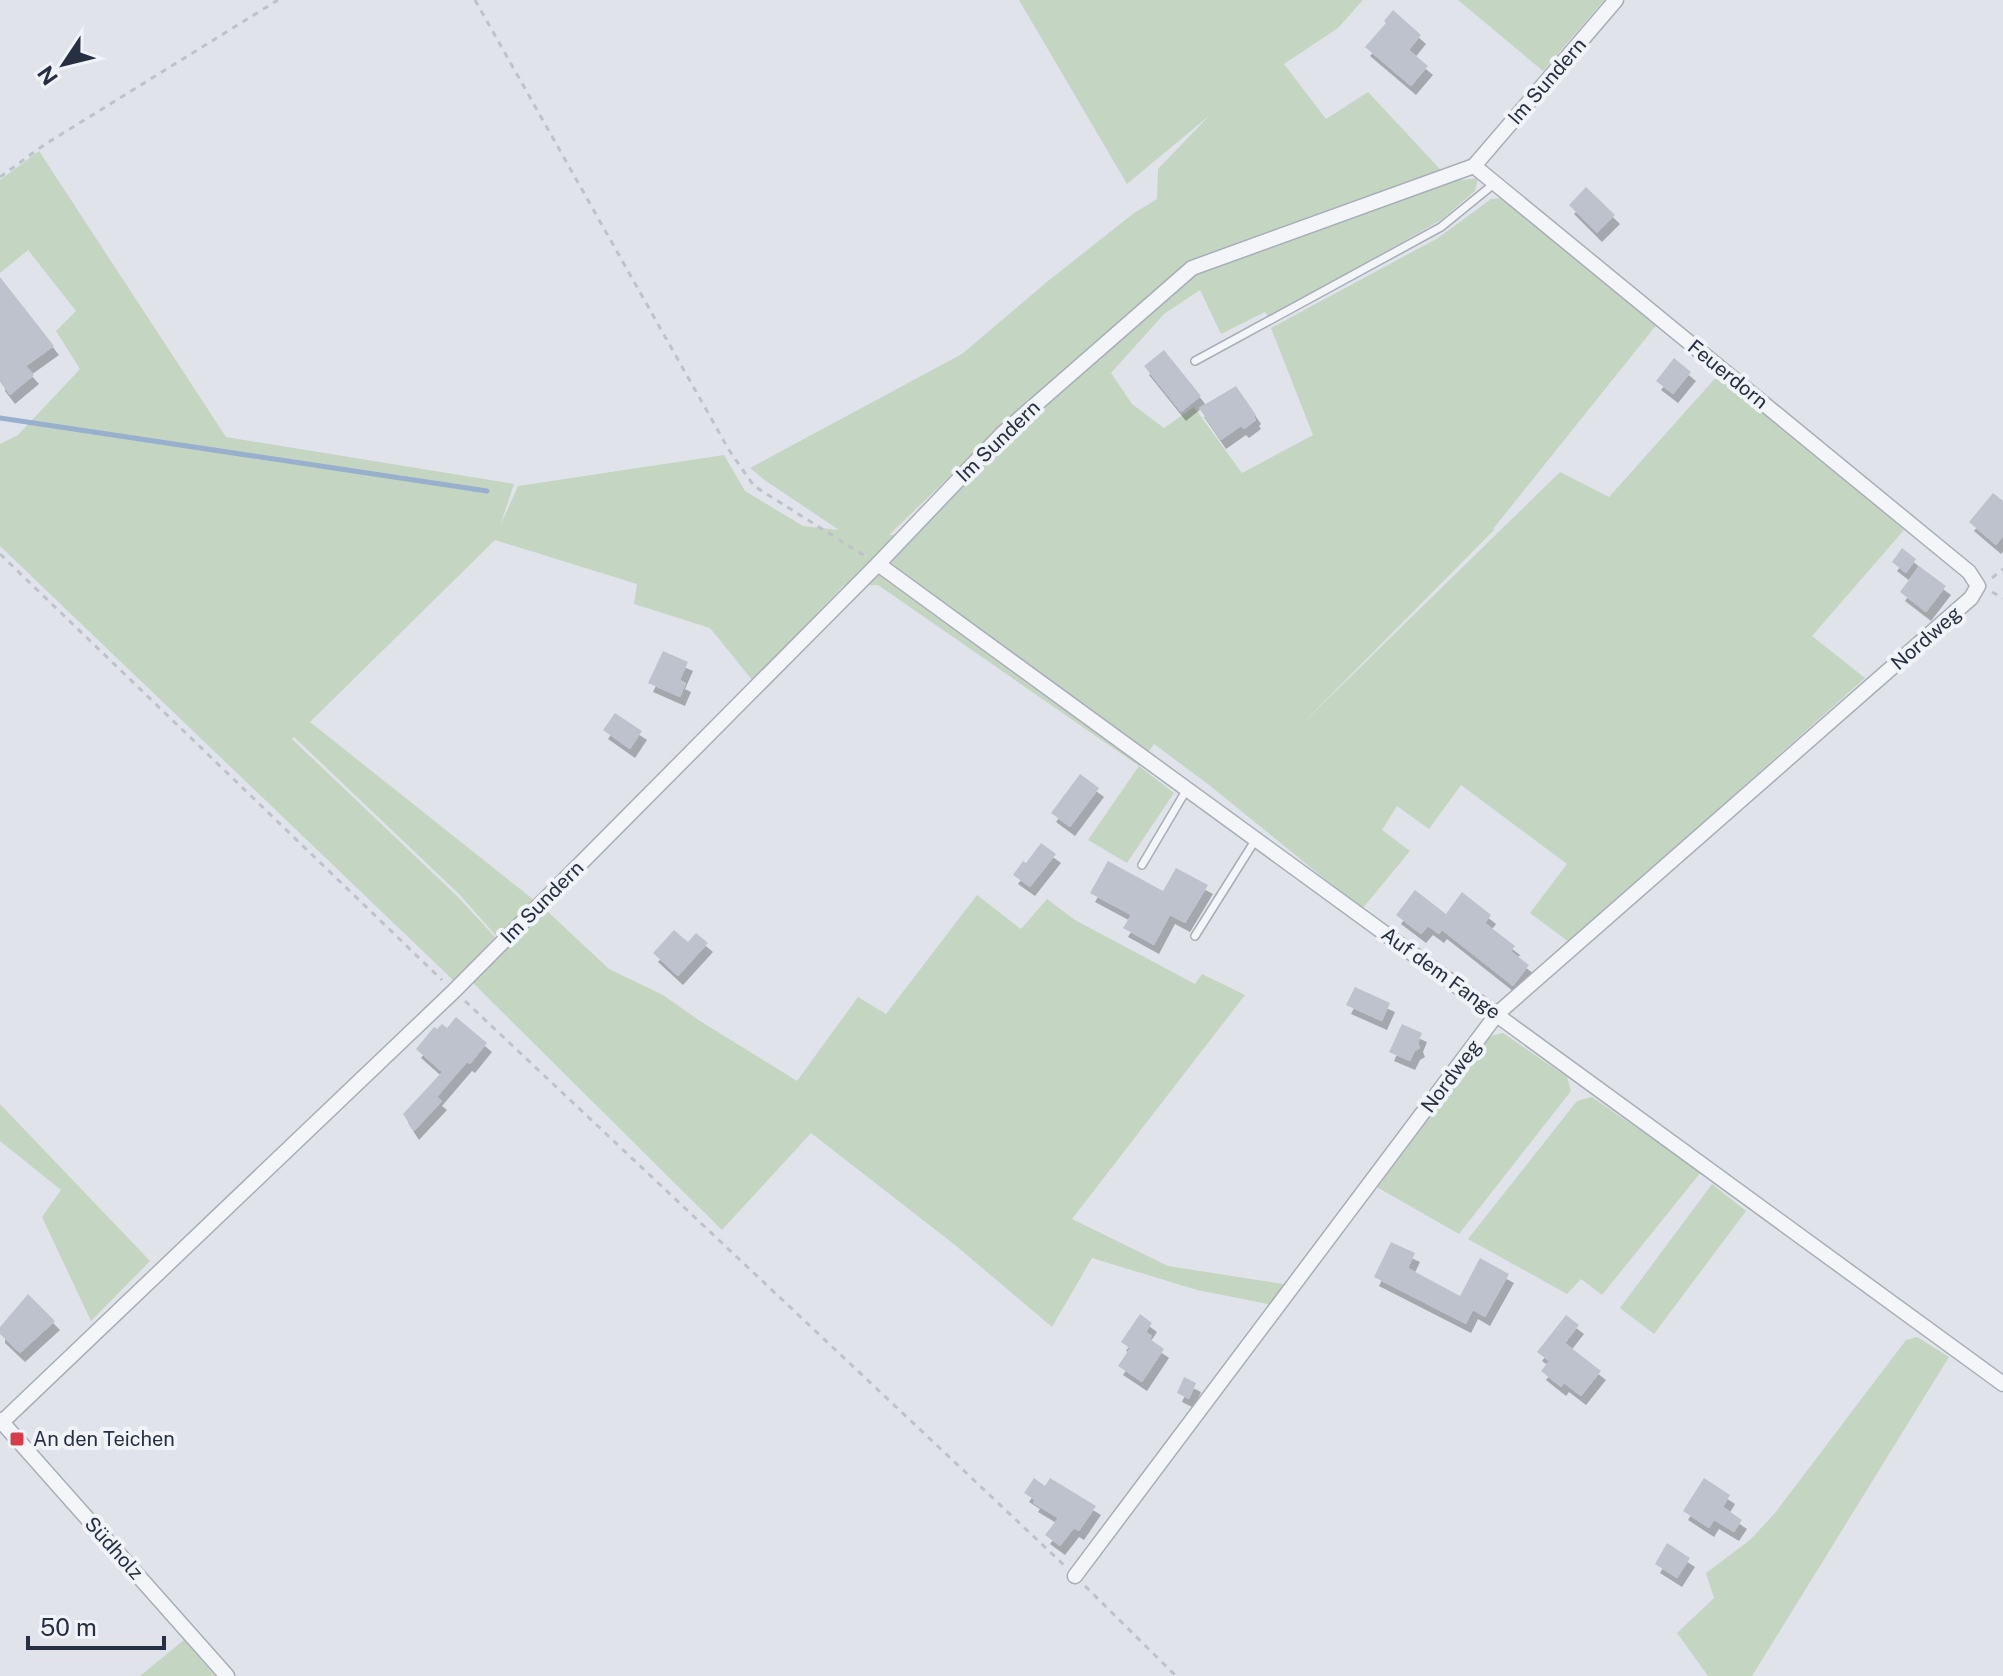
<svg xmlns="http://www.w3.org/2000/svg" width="2003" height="1676" font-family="'Public Sans',sans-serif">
<defs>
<filter id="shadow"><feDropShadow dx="5" dy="9" stdDeviation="0" flood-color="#0004"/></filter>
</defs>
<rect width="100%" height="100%" fill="#e0e4ea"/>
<!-- green -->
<g fill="#c4d5c1" fill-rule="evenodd">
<path d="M1019,0H1363L1338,28L1284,64L1326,119L1368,92L1451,181L1478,178L1475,191L1441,220L1269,318L1265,312L1221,334L1200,290L1164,314L1111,373L1132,404L1164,428L1194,407L1242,473L1313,435L1271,328L1438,238L1491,199L1503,198L1658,323L1493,529H1495L1299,727L1560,472L1609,497L1719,374L1904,530L1812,636L1865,678L1569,942L1530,913L1567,864L1461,785L1429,829L1397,806L1382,830L1410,851L1362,909L1209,785L1154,744L1139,766L1174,793L1127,863L1088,840L1139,766L878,585L843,586L753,681L710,628L634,604L637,584L495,540L310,722L544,908L609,969L663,995L700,1021L797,1081L858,997L886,1014L977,895L1021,929L1047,899L1075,920L1195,984L1202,974L1245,995L1072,1219L1168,1266L1289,1285L1273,1305L1197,1290L1092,1258L1052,1327L955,1245L811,1133L722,1230L471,981L505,946L460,895L294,737L292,739L457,896L495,937L454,981L0,546V444L18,435L80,369L56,331L76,311L28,250L0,273V180L39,151L226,437L514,484L500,526L518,486L724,455L745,491L803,526L839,530L766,481L750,468L962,354L1048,281L1134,213L1157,199L1158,169L1210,115L1127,184ZM1003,425L912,533L890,535V534Z"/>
<polygon points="1458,0 1604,0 1543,71"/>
<polygon points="1503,1033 1567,1077 1571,1091 1459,1234 1375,1186 1490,1036"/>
<polygon points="1592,1097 1701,1172 1602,1295 1581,1279 1567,1294 1468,1239 1577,1101"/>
<polygon points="0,1104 150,1261 91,1321 42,1217 61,1190 0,1141"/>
<polygon points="1712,1184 1746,1211 1654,1334 1620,1308"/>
<polygon points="1917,1337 1949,1357 1752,1676 1708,1676 1677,1633 1714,1598 1706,1573 1750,1540 1775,1513 1906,1340"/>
<polygon points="184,1640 215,1676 140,1676"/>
</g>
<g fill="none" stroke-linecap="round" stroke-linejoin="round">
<!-- stream -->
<polyline stroke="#98afcd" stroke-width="5" points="0,418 487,491"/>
</g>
<!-- building -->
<g fill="#bdc2cd" filter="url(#shadow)">
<polygon points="1393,10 1421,35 1409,50 1428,66 1411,86 1365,47 1386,23 1384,21"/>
<polygon points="1586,187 1615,215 1597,233 1569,205"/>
<polygon points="0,277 54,346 26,366 34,375 10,395 0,382"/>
<polygon points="1164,350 1201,396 1181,412 1144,366"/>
<polygon points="1674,358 1691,372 1673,394 1656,381"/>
<polygon points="1236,386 1256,415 1254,417 1256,420 1244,429 1241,426 1221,440 1199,408"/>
<polygon points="1993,493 2003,501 2003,536 1996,545 1969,522"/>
<polygon points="1902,548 1916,559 1906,573 1892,562"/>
<polygon points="1919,566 1946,586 1926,612 1900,592"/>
<polygon points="663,651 688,662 680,680 686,683 680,697 648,683"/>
<polygon points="615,713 642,731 630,749 603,730"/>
<polygon points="1080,774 1099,788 1070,827 1051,813"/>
<polygon points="1041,843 1056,854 1030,887 1013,875 1023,861 1026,863"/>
<polygon points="1108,861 1163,891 1176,868 1208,885 1185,923 1170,915 1154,945 1123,928 1131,915 1090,893"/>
<polygon points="1415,890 1446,914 1462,892 1491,915 1485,923 1515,946 1511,951 1529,965 1513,986 1442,930 1439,934 1428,926 1421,934 1396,915"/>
<polygon points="674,930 688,942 696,933 708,943 678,976 653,953"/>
<polygon points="1355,987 1390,1003 1382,1021 1346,1005"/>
<polygon points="456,1017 487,1043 470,1064 467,1062 437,1097 442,1101 414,1131 403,1114 442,1072 416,1049 434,1027 437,1029 442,1024 447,1028"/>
<polygon points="1402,1024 1422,1033 1418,1043 1420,1048 1415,1051 1410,1061 1389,1052"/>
<polygon points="1391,1242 1415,1253 1408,1268 1460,1296 1480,1258 1509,1274 1485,1317 1473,1310 1466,1324 1374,1277"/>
<polygon points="28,1294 55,1321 20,1353 0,1334 0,1327"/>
<polygon points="1140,1314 1152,1323 1146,1332 1152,1336 1150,1339 1164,1349 1142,1382 1118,1366 1130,1348 1121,1342"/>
<polygon points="1566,1315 1579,1325 1565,1343 1601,1371 1581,1396 1564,1383 1561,1387 1541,1371 1549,1361 1537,1352"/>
<polygon points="1184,1377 1196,1383 1189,1399 1177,1393"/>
<polygon points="1034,1478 1045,1486 1050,1478 1096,1506 1079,1531 1074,1528 1060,1546 1045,1535 1058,1518 1033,1503 1035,1500 1024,1493"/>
<polygon points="1704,1478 1730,1495 1723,1507 1742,1520 1734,1532 1714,1520 1709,1528 1683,1511"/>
<polygon points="1667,1543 1690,1558 1677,1578 1655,1564"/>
</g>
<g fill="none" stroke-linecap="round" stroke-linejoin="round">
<defs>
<g id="lane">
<polyline points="1195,361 1441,227 1495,183"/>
<polyline points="1142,865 1187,789"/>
<polyline points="1195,936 1256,839"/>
</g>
<g id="street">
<polyline points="878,564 2003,1384"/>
<polyline points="0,1420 227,1676"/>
<polyline points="0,1424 454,991 878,564 1002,434 1192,268 1474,166 1616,0"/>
<polyline points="1075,1576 1497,1014 1971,598 1978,586 1969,572 1474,166"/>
</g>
</defs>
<!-- lane casing -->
<use href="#lane" stroke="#a8aeb8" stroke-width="10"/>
<!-- street casing -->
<use href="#street" stroke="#a8aeb8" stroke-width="17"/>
<!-- path -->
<g stroke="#bec2c9" stroke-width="3" stroke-dasharray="6 6" stroke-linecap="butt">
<polyline points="475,0 729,450 754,486 865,556"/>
<polyline points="0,177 44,145 278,0"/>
<polyline points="0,554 442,980"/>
<polyline points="1992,578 2003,569"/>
<polyline points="1992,592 2003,598"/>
<polyline points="465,1001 1065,1566"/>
<polyline points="1085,1586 1176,1676"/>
</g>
<!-- lane -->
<use href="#lane" stroke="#f3f5f8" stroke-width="7"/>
<!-- street -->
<use href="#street" stroke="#f3f5f8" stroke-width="14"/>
</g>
<!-- markers -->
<rect fill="#d83c4a" stroke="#f0f3f7" stroke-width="3" x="9" y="1431" width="16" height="16" rx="4"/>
<g text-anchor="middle" stroke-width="8" stroke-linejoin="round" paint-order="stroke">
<!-- street labels -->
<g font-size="20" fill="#273043" stroke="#f0f3f7">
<text transform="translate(1547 81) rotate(-49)" y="7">Im Sundern</text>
<text transform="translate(1728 374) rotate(39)" y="7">Feuerdorn</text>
<text transform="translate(998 441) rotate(-44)" y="7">Im Sundern</text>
<text transform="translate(1926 638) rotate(-41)" y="7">Nordweg</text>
<text transform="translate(542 902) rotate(-45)" y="7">Im Sundern</text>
<text transform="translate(1441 973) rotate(36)" y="7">Auf dem Fange</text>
<text transform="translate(1451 1076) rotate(-53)" y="7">Nordweg</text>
<text transform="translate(114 1548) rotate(48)" y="7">Südholz</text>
</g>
<!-- poi labels -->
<g font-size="20" fill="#273043" stroke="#f0f3f7" text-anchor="start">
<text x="33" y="1446">An den Teichen</text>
</g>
</g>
<!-- north arrow -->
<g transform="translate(64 64) rotate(235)" stroke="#f0f3f7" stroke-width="6" paint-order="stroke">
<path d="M0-6L14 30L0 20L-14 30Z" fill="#273043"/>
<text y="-12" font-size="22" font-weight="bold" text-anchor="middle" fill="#273043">N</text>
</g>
<!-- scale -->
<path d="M28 1636v12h136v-12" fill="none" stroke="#273043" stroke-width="4"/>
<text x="40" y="1636" font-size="24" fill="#273043" stroke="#f0f3f7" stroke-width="6" paint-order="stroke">50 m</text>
</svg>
